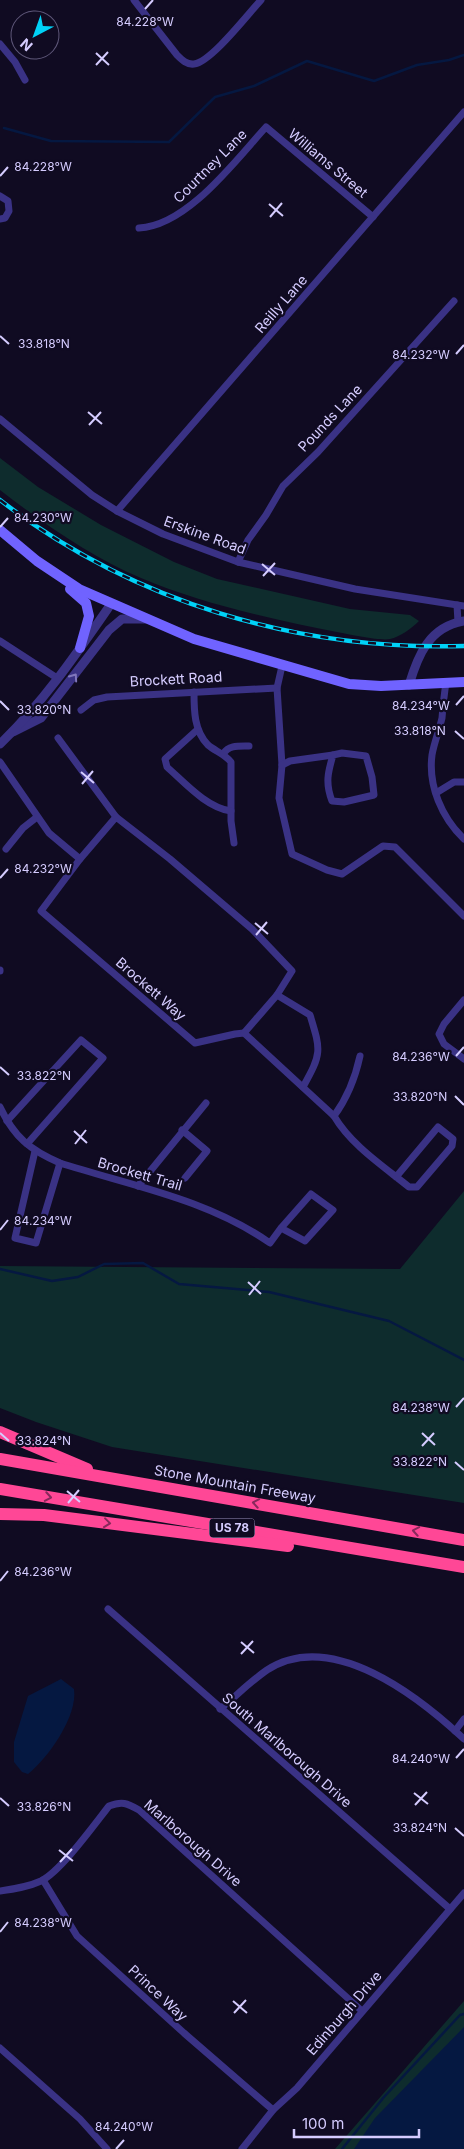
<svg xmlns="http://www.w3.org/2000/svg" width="464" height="2149" font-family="Inter,sans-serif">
<rect width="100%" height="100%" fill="#100b22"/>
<!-- green -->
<g fill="#0e2c2d">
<path d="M0,458L38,487L101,525L174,562L217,579L350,609L410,615L419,621C412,628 400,637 390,639C381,641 352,635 342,633C276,620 202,604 141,578C93,558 41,522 0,490Z"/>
<polygon points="464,1191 464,1503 112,1447 36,1422 0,1408 0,1266 400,1269"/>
<polygon points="464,2001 464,2149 335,2149"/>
</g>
<!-- water -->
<g fill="#051841">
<path d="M61,1679L74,1689C78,1716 48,1758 28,1774L22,1772L14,1762V1742L28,1696Z"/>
<polygon points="464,2027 464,2149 354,2149 375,2118"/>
</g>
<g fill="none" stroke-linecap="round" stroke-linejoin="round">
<!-- stream -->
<g stroke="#051841" stroke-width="2.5">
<polyline points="4,128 51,141 169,142 215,97 254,86 307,61 374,81 417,65 449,60 464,55"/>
<polyline points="0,1269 52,1281 78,1277 104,1264 143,1263 179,1284 269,1292 389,1321 464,1360"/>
<polyline points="342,2149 384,2097 460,2015 464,2014"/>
</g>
<!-- minor -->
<g stroke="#3a3285" stroke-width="7">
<path d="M134,0L177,55C182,60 187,65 194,64C211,62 248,14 261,0"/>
<polyline points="0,44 15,62 25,80"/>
<polyline points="0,196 8,201 9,211 5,218 0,219"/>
<path d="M139,228C187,226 235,161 266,127L373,217"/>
<polyline points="0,419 92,495 117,511 163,534 238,562 355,589 464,606"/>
<polyline points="117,511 464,112"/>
<polyline points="238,562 248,540 266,515 283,486 318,452 454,301"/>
<polyline points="457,605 458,622"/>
<polyline points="0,641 57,678"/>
<polyline points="282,666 277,688 282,765 279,798 292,854 327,870 342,874 383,846 395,847 464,916"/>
<path d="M446,683C444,695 443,706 442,718C439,731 434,743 432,755C428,786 442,818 464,839"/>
<path d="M194,692C194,710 194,731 208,745C215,751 225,754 231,762V821L234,843"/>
<polyline points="81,710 94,700 107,697 277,688"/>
<path d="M197,730L165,759L167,767C185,783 207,808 231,811"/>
<polyline points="58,738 116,817"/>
<path d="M342,753L366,756L372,777L374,795L344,802L332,801C325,783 328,772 333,755Z"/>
<path d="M223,754C229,745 238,746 249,746"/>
<path d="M0,762L49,833L80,859L41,911L195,1043L235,1034L244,1033L334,1116C351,1145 383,1166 409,1187H417L452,1146L453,1139L438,1127L396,1177"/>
<polyline points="282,765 290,761 333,755"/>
<polyline points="436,793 454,782 464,782"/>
<polyline points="6,849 23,828 37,817"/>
<path d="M80,859L116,817L170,859L252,929L292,971L277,995L310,1015C321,1051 322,1053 303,1087"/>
<polyline points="0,970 0,971"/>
<polyline points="464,1000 444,1024 439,1034 444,1044 464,1059"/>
<polyline points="244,1033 277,995"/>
<path d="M0,1107C14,1137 30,1150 60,1163C132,1186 207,1199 270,1243L281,1228L311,1194L333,1210L305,1241L281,1228"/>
<path d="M334,1116C348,1097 355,1079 360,1056"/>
<polyline points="7,1121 81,1040 103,1058 27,1144"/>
<polyline points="182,1130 207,1151 185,1178"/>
<polyline points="35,1151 15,1238 36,1243 60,1163"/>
<polyline points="138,1186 206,1103"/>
<polyline points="108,1609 450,1909"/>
<path d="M220,1709C236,1696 251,1681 267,1670C332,1628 419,1697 464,1739"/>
<polyline points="455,1731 464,1719"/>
<polyline points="43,1880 77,1936 184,2033 273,2110"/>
<path d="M0,1891C14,1889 28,1887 41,1881C61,1871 94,1825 109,1806C122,1801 127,1803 139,1810L362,2011"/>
<polyline points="0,2048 80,2119 107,2149"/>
<polyline points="242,2149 273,2110 297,2088 464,1893"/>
</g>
<!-- tertiary -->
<g stroke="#3a3285" stroke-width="9">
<path d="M409,685C418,655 429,627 464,621"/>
<polyline points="13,732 41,718 109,630 122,619 145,619"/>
<path d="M0,744C43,703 77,653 111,604"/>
</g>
<!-- secondary -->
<g stroke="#7063ff" stroke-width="10">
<polyline points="0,530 37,561 79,589 194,639 349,684 381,686 464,682"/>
<polyline points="70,589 86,603 89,616 80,648"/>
</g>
<!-- motorway -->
<g stroke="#ff4796" stroke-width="12">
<polyline points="0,1432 87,1469"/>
<polyline points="0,1459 464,1540"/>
<polyline points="0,1489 464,1567"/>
<polyline points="0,1514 44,1515 288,1546"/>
</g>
<defs>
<path id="rail" d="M0,500C132,602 298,651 464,646"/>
</defs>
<!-- rail casing -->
<use href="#rail" stroke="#00d2f7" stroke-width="4.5"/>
<!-- rail -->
<use href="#rail" stroke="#100b22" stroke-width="2.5" stroke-dasharray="8" stroke-linecap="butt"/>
</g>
<!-- one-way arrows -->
<defs><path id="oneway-chevron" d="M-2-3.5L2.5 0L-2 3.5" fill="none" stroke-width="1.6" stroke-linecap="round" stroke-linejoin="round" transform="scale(1.25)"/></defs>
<use stroke="#8077bc" href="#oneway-chevron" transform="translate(74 677) rotate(-55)"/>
<g stroke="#88295c">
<use href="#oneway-chevron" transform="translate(48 1497) rotate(10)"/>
<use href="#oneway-chevron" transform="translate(256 1503) rotate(-170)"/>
<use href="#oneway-chevron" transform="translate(107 1523) rotate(7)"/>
<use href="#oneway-chevron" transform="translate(416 1531) rotate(-170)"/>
</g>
<!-- ticks -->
<path fill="none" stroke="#d5ccff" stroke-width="2" d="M145,9L153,0M96,53L109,65M96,65L108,52M0,176L8,167M269,204L283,216M270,217L282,203M0,336L9,344M456,354L464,345M88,412L102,424M89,425L101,412M0,527L8,518M262,564L275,575M263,576L275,563M0,701L9,710M456,705L464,696M455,731L464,739M81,772L94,783M82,784L93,771M0,878L8,869M255,923L268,934M256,935L267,922M456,1056L464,1047M0,1067L9,1075M455,1096L464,1105M74,1131L87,1143M75,1144L86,1130M0,1230L8,1220M248,1282L261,1294M249,1295L260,1281M456,1407L464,1398M0,1433L9,1441M422,1433L435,1445M422,1446L434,1433M455,1462L464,1470M67,1491L80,1502M68,1503L79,1490M0,1581L8,1571M241,1642L254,1653M241,1654L253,1641M456,1758L464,1749M414,1793L428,1804M0,1798L9,1806M415,1805L427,1792M455,1828L464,1836M59,1850L73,1861M60,1862L72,1849M0,1932L8,1922M233,2001L247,2013M234,2013L246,2000M116,2149L124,2140"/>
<g text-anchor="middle" stroke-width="4.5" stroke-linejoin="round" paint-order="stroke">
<!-- shield labels -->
<rect fill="#100b22" stroke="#9a92bd" stroke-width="1" x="209.5" y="1518.5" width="45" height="19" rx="4"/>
<g font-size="12" font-weight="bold" fill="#d5ccff">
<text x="232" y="1532">US 78</text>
</g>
<!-- street labels -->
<g font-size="14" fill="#d5ccff" stroke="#100b22">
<text transform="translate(328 163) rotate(40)" y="5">Williams Street</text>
<text transform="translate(210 166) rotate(-45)" y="5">Courtney Lane</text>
<text transform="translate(281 304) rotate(-49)" y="5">Reilly Lane</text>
<text transform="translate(330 418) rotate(-47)" y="5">Pounds Lane</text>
<text transform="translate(205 535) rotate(20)" y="5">Erskine Road</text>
<text transform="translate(176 679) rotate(-3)" y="5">Brockett Road</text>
<text transform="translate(151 989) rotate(41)" y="5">Brockett Way</text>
<text transform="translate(140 1174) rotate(16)" y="5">Brockett Trail</text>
<text transform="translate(235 1484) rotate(10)" y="5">Stone Mountain Freeway</text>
<text transform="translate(287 1750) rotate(41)" y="5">South Marlborough Drive</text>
<text transform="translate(193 1843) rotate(41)" y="5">Marlborough Drive</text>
<text transform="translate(158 1993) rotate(43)" y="5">Prince Way</text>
<text transform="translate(344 2013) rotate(-49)" y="5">Edinburgh Drive</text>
</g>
</g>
<g font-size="12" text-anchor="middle" fill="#d5ccff" stroke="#100b22" stroke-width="4.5" stroke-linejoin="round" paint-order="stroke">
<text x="145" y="26">84.228°W</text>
<text x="43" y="171">84.228°W</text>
<text x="44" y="348">33.818°N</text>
<text x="421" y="359">84.232°W</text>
<text x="43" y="522">84.230°W</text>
<text x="421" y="710">84.234°W</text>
<text x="44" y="714">33.820°N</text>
<text x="420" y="735">33.818°N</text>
<text x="43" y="873">84.232°W</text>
<text x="421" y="1061">84.236°W</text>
<text x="44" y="1080">33.822°N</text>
<text x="420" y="1101">33.820°N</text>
<text x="43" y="1225">84.234°W</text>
<text x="421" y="1412">84.238°W</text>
<text x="44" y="1445">33.824°N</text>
<text x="420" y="1466">33.822°N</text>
<text x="43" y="1576">84.236°W</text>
<text x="421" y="1763">84.240°W</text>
<text x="44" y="1811">33.826°N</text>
<text x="420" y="1832">33.824°N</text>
<text x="43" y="1927">84.238°W</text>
<text x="124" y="2131">84.240°W</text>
</g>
<!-- north arrow -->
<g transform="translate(35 35) rotate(221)"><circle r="24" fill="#100b22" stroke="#5f587a"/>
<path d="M0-4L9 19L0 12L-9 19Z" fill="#00d2f7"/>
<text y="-8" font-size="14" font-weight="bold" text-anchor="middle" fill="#d5ccff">N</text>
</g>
<!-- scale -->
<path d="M294 2129v8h125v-8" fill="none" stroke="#d5ccff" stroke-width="2.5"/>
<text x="302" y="2129" font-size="15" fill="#d5ccff" stroke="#100b22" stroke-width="4" paint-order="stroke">100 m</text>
</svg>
